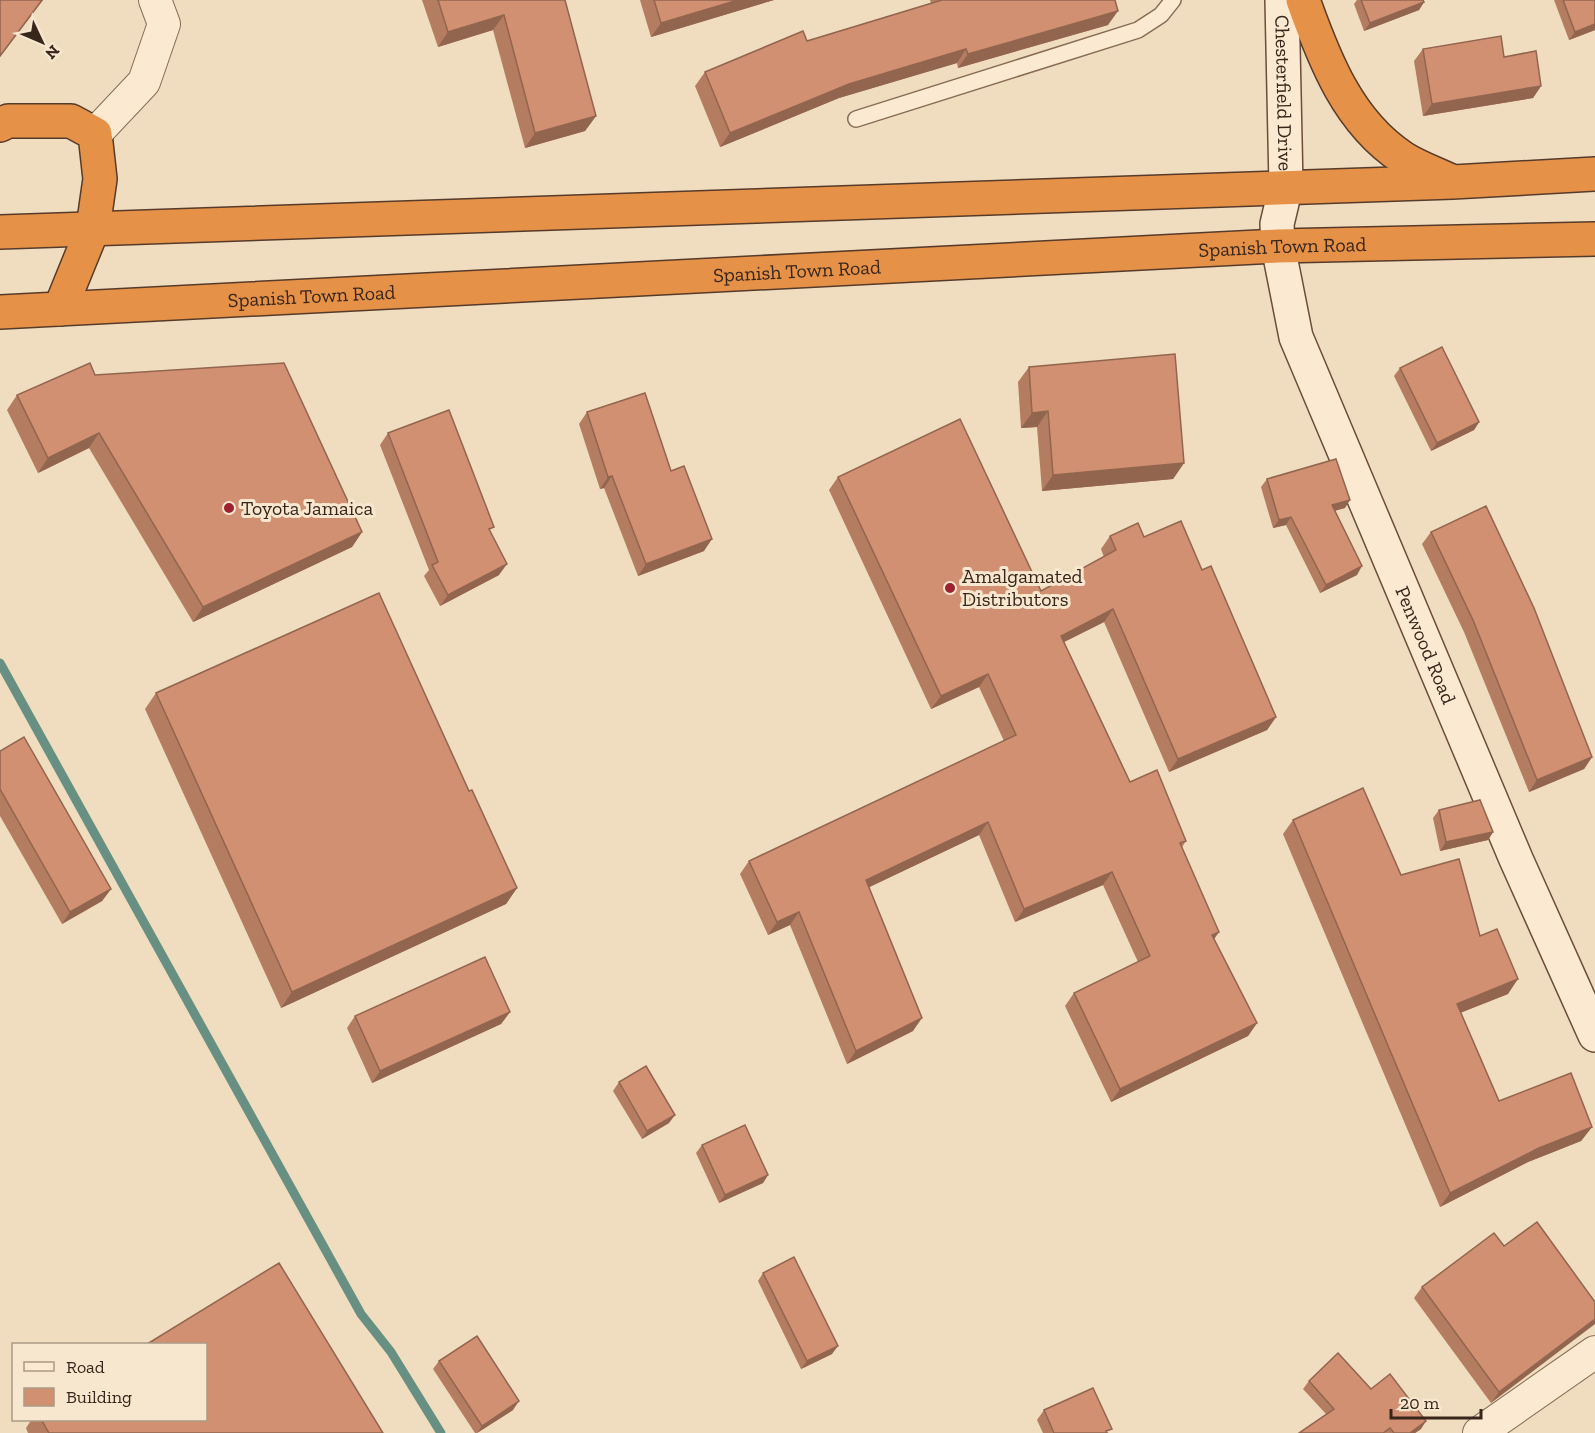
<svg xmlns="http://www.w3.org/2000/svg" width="1595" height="1433" font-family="'Zilla Slab',serif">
<rect width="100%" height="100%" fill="#f0dcbe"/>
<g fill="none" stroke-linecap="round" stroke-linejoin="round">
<!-- stream -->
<polyline stroke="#689082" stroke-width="9" points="0,663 361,1314 391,1352 441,1433"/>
<defs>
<polyline id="lane" points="856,119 1138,30 1161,15 1173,0"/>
<g id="street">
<polyline points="95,134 144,82 164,24 155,0"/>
<polyline points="1479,1433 1595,1352"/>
</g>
<g id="secondary">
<path id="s1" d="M1282,0L1286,186L1277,224L1278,246L1296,337L1516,859L1595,1035"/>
</g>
<g id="highway">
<path d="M1303,0C1324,59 1348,122 1403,158C1417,167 1434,173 1449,180"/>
<polyline points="0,125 8,121 71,121 95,134 100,179 93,228 60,309"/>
<polyline points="0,232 1453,182 1595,174"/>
<path id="s2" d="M0,312L1278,246L1595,239"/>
</g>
</defs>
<!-- lane casing -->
<use href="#lane" stroke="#896c56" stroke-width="18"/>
<!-- street casing -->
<use href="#street" stroke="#896c56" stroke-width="34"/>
<!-- secondary casing -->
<use href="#secondary" stroke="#6b4d39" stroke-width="36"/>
<!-- highway casing -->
<use href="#highway" stroke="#573b2a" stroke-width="36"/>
<!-- lane -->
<use href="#lane" stroke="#fbead1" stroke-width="15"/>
<!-- street -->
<use href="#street" stroke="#fbead1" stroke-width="32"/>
<!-- secondary -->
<use href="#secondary" stroke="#fbead1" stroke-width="33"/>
<!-- highway -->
<use href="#highway" stroke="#e69148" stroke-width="33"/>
</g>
<!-- wall -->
<g fill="#b47c61">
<polygon points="422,0 565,0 596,116 585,131 525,148 493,30 438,47"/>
<polygon points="640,0 774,0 651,37"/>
<polygon points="930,0 1115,0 1108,25 958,68 957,63 839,98 720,147 695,86 705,72 931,3"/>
<polygon points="1357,0 1423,0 1424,2 1419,10 1364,31 1354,4"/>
<polygon points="1554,0 1595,0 1595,30 1569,40"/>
<polygon points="1423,49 1504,57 1541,86 1533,98 1423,116 1414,61"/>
<polygon points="1029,367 1184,463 1173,479 1042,491 1037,427 1021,428 1018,382"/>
<polygon points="1400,368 1479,422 1474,430 1431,451 1394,376"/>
<polygon points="95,375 362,532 352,547 193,622 89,448 38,473 7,410 17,395"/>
<polygon points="587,412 671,471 704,551 638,576 604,488 600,489 579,424"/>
<polygon points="388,433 490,532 499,575 440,606 424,576 429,570 380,445"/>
<polygon points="838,477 1041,591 1104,557 1101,549 1110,536 1144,537 1202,570 1276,717 1267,730 1169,772 1104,622 1064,642 1130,782 1186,841 1182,847 1214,940 1257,1023 1248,1036 1111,1102 1065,1006 1074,993 1138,962 1103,885 1015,922 979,835 869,887 913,1031 847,1064 790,925 768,935 740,874 749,861 1004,741 979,687 931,709 829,490"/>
<polygon points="1267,479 1345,508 1334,511 1357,575 1320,593 1286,525 1273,528 1261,487"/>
<polygon points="1431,532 1592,757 1584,769 1529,792 1464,632 1422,544"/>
<polygon points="156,693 469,791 517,888 506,904 281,1008 145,709"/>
<polygon points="0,751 111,889 102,901 62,924 0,816"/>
<polygon points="1439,810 1493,832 1488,840 1440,851 1433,818"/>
<polygon points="1293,820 1480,936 1508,994 1460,1013 1499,1101 1592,1127 1581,1141 1528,1162 1440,1207 1283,834"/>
<polygon points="510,1012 501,1024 372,1083 347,1028 355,1016"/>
<polygon points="619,1082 669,1123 642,1139 613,1091"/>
<polygon points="702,1145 768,1175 763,1183 719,1203 696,1153"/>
<polygon points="1504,1246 1595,1302 1491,1403 1414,1298 1422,1287"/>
<polygon points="763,1273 832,1354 801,1369 758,1281"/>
<polygon points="439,1361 513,1410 477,1433 475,1433 433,1369"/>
<polygon points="1309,1381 1371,1389 1421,1429 1415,1433 1299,1433 1326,1414 1303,1389"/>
<polygon points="1044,1410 1109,1433 1043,1433 1037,1420"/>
<polygon points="32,1419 206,1419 382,1433 28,1433 26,1428"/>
</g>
<!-- shaded-wall -->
<g fill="#92654f">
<polygon points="42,0 43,0 0,57 0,56"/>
<polygon points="738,0 774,0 651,37 661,23"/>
<polygon points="1424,2 1419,10 1364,31 1370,23"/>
<polygon points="1118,11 1108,25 958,68 968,54"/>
<polygon points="504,15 493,30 438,47 448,32"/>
<polygon points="1595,24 1595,30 1569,40 1575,32"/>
<polygon points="966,49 957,63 839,98 720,147 730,133 849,84"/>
<polygon points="1541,86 1533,98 1423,116 1432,104"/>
<polygon points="596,116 585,131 525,148 535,133"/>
<polygon points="1048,411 1037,427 1021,428 1032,413"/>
<polygon points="1479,422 1474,430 1431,451 1437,443"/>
<polygon points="99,433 89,448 38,473 48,458"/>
<polygon points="1184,463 1173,479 1042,491 1053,475"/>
<polygon points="612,476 604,488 600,489 608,477"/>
<polygon points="1350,500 1345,508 1326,513 1332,505"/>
<polygon points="1291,517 1286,525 1273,528 1279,520"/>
<polygon points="362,532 352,547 193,622 203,607"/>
<polygon points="712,539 704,551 638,576 646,564"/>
<polygon points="507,564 499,575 440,606 448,595"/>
<polygon points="1362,566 1357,575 1320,593 1326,585"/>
<polygon points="1113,609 1104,622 1052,648 1061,636"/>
<polygon points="988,674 979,687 931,709 941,696"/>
<polygon points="1276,717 1267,730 1169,772 1178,759"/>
<polygon points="1592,757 1584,769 1529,792 1537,780"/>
<polygon points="988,822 979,835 857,893 866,880"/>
<polygon points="1493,832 1488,840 1440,851 1446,842"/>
<polygon points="1112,872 1103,885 1015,922 1024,909"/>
<polygon points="517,888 506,904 281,1008 292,992"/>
<polygon points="111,889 102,901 62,924 70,912"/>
<polygon points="799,912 790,925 768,935 777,922"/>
<polygon points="1219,932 1210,945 1212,935"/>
<polygon points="1518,979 1508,994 1447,1018 1457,1004"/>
<polygon points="510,1012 501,1024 372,1083 380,1071"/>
<polygon points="922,1018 913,1031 847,1064 856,1051"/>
<polygon points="1257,1023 1248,1036 1111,1102 1120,1089"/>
<polygon points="675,1115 669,1123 642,1139 647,1131"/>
<polygon points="1592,1127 1581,1141 1528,1162 1440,1207 1450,1193 1539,1148"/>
<polygon points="768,1175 763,1183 719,1203 725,1195"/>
<polygon points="1595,1319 1595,1324 1491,1403 1499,1392"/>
<polygon points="838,1346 832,1354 801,1369 807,1361"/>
<polygon points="519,1401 513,1410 477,1433 482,1426"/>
<polygon points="1426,1421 1421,1429 1415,1433 1410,1433"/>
</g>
<!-- building -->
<g fill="#d19071" stroke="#92654f" stroke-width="1.5">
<polygon points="0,0 42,0 0,56"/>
<polygon points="438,0 565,0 596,116 535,133 504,15 448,32"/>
<polygon points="654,0 738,0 661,23"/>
<polygon points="942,0 1115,0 1118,11 968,54 966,49 849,84 730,133 705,72 803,31 807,41"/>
<polygon points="1361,0 1423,0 1424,2 1370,23"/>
<polygon points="1563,0 1595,0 1595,24 1575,32"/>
<polygon points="1501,36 1504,57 1536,51 1541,86 1432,104 1423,49"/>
<polygon points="1442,347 1479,422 1437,443 1400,368"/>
<polygon points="1175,354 1184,463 1053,475 1048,411 1032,413 1029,367"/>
<polygon points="90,363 95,375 284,363 362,532 203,607 99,433 48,458 17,395"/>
<polygon points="645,393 671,471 684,466 712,539 646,564 612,476 608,477 587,412"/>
<polygon points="449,410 494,527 489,529 507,564 448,595 432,565 438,562 388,433"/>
<polygon points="960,419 1041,591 1116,550 1110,536 1138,523 1144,537 1181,521 1202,570 1211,566 1276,717 1178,759 1113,609 1061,636 1130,782 1157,770 1186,841 1180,843 1219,932 1212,935 1257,1023 1120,1089 1074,993 1150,956 1112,872 1024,909 988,822 866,880 922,1018 856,1051 799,912 777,922 749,861 1016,735 988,674 941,696 838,477"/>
<polygon points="1336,459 1350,500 1332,505 1362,566 1326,585 1291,517 1279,520 1267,479"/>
<polygon points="1486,506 1534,608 1592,757 1537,780 1473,620 1431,532"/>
<polygon points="379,593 469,791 472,790 517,888 292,992 156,693"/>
<polygon points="24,737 111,889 70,912 0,789 0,751"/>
<polygon points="1363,788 1401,875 1459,859 1480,936 1497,929 1518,979 1457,1004 1499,1101 1571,1073 1592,1127 1539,1148 1450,1193 1293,820"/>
<polygon points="1480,800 1493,832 1446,842 1439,810"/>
<polygon points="485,957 510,1012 380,1071 355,1016"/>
<polygon points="646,1066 675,1115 647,1131 619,1082"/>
<polygon points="745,1125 768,1175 725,1195 702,1145"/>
<polygon points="1537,1222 1595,1302 1595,1319 1499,1392 1422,1287 1494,1233 1504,1246"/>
<polygon points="794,1257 838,1346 807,1361 763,1273"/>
<polygon points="279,1263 383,1433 49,1433 41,1419 206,1419 206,1344 147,1344"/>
<polygon points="477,1336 519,1401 482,1426 439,1361"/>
<polygon points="1338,1353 1371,1389 1390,1374 1426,1421 1410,1433 1394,1433 1390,1428 1383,1433 1299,1433 1334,1409 1309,1381"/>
<polygon points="1093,1388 1112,1429 1106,1431 1107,1433 1054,1433 1044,1410"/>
</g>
<!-- markers -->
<g fill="#9c222f" stroke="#f7e7ce" stroke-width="2">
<circle cx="229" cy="508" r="6"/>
<circle cx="950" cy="588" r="6"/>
</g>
<g text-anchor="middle" stroke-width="6" stroke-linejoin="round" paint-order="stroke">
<!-- street labels -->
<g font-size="20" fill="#38261b" stroke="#f7e7ce">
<text dy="7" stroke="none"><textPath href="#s1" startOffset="93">Chesterfield Drive</textPath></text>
<text dy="7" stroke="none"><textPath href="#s2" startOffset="1284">Spanish Town Road</textPath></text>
<text dy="7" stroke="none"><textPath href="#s2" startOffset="798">Spanish Town Road</textPath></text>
<text dy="7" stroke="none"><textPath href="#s2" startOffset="312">Spanish Town Road</textPath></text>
<text dy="7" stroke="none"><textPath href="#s1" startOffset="674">Penwood Road</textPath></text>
</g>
<!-- poi labels -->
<g font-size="20" fill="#38261b" stroke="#f7e7ce" text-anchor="start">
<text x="241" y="515">Toyota Jamaica</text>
<text x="962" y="583">Amalgamated<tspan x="962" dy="23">Distributors</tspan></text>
</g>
</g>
<!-- legend -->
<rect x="12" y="1343" width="195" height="78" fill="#f7e7ce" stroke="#ab9a86" stroke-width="1.5"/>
<rect x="24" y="1362" width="30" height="9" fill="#fbead1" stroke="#ab9a86" stroke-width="1.5"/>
<text x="66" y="1373" font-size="18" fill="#38261b">Road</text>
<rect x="24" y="1388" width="30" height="18" fill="#d19071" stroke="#ab9a86" stroke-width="1.5"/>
<text x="66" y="1403" font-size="18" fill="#38261b">Building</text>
<!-- north arrow -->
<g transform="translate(42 42) rotate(134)" stroke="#f7e7ce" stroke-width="4.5" paint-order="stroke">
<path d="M0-4.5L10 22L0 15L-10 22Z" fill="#38261b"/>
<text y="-9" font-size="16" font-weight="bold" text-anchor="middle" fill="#38261b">N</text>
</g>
<!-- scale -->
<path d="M1391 1409v9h90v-9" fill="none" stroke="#38261b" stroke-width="3"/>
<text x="1400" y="1409" font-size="18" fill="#38261b" stroke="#f7e7ce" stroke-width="4.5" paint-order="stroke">20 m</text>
</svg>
